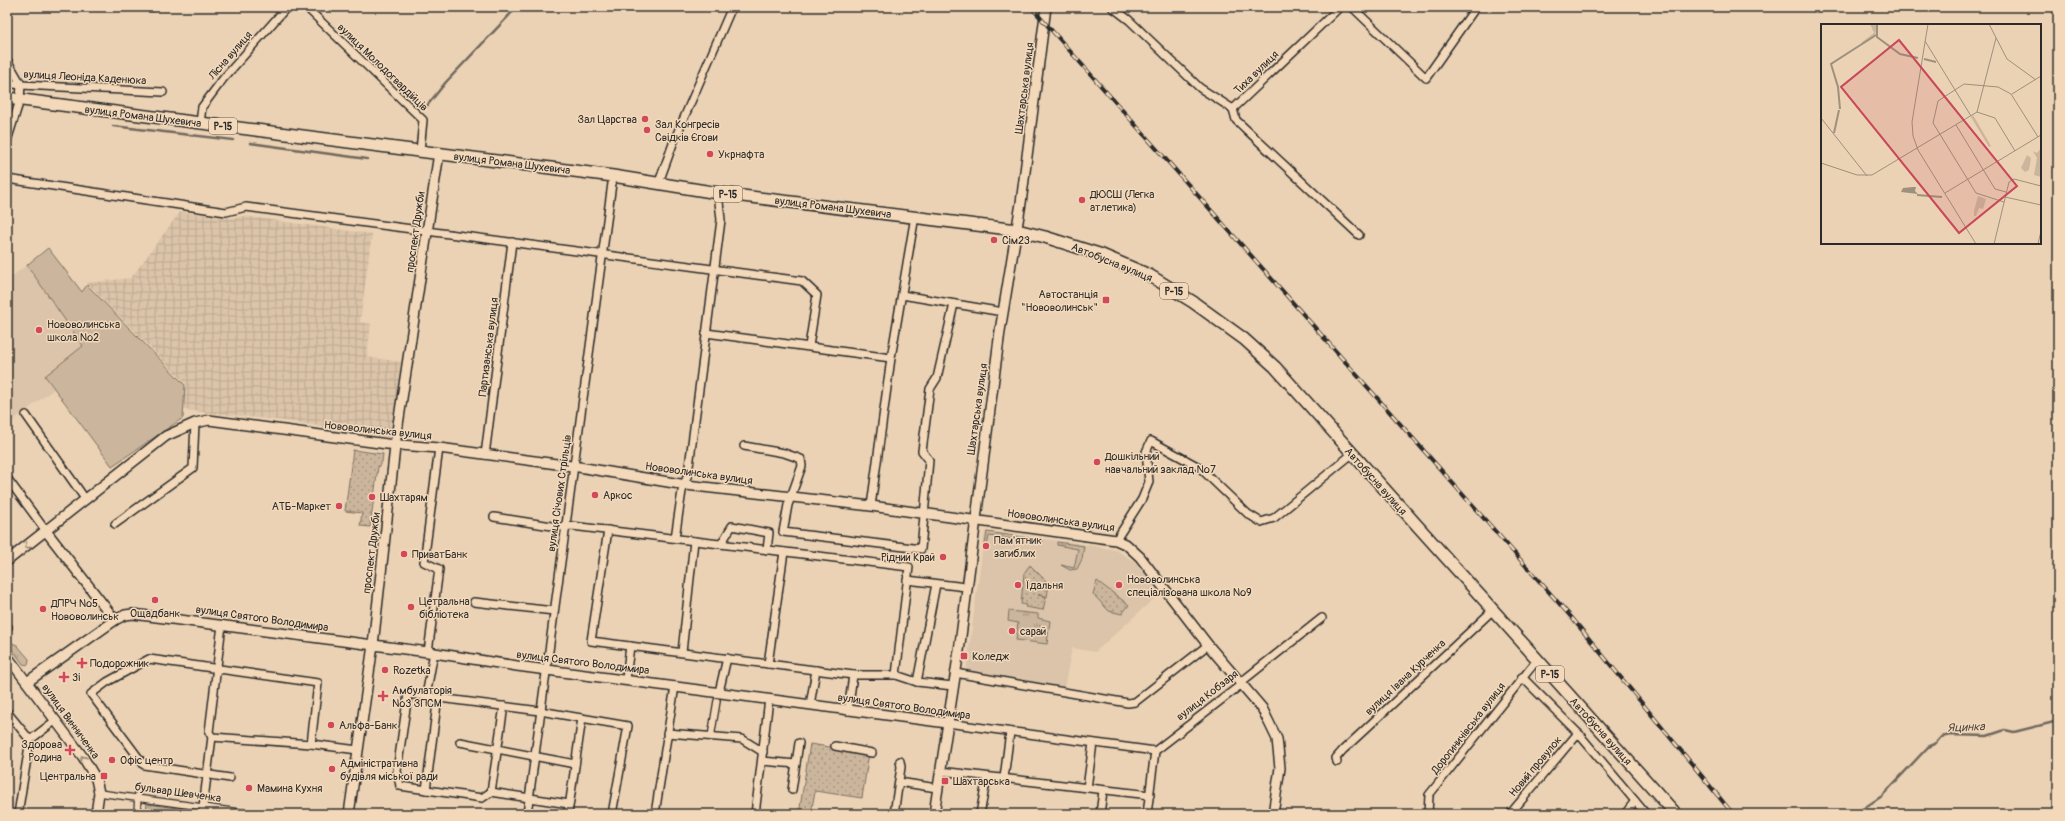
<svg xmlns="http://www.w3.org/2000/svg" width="2065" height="821" font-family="Pangolin,sans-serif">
<defs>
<pattern id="industrial-grid" width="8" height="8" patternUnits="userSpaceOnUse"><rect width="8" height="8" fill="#dbc4a9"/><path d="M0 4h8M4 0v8" fill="none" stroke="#bca992"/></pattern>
<pattern id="grass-tufts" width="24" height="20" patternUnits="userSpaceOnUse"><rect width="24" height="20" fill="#cbb69d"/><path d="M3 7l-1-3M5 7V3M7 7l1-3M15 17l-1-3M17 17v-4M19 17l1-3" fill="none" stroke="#a59480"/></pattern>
<pattern id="park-dots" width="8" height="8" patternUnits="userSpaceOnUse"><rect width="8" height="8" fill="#cbb69d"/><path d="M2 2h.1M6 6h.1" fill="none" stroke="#a59480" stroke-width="1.8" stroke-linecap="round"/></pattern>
</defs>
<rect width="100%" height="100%" fill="#ebd2b4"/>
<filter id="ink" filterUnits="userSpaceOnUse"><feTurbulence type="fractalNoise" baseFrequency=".025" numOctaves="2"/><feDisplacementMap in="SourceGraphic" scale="8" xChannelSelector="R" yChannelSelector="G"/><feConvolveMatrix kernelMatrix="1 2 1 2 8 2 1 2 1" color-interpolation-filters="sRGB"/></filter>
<g filter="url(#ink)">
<!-- built -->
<g fill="#dbc4a9">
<polygon points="27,265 83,346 45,376 54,389 7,425 7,280"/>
<polygon points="985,531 1083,544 1116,550 1137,563 1159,594 1095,652 1072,648 1064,688 966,672"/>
</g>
<!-- industrial -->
<polygon fill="url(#industrial-grid)" points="180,212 232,218 244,216 372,234 360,322 371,324 367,357 401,362 391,437 286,421 184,410 186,384 87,283 131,278"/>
<!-- grass -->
<g fill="url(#grass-tufts)" stroke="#7b7064">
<polygon points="987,532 1043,540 1042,543 989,536 987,547 985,545"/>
<polygon points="1057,542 1084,546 1082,559 1077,569 1070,570 1061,565 1074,568 1078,549 1057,545"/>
<polygon points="1009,611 1038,614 1038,618 1050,621 1047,644 1016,640 1018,623 1008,621"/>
<polygon points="12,643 17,645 29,659 28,665 23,664 12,649"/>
<polygon points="147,804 200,811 199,814 173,814 146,810"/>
</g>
<!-- park -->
<g fill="url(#park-dots)" stroke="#7b7064">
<polygon points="353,450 383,454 382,462 378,467 370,527 360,526 362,513 345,511"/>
<polygon points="1030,565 1049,584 1047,597 1041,594 1038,595 1046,597 1043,610 1025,607 1026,605 1021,604 1024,573"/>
<polygon points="1097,581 1129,605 1122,614 1109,611 1093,594"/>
<polygon points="810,744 869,753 862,798 815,791 811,814 799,814"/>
</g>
<!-- pitch -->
<polygon fill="#cbb69d" stroke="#7b7064" points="48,248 82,292 87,285 185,385 183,418 112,466 45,376 83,346 27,265"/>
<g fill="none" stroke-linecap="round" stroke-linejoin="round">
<!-- stream -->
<g stroke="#71685d" stroke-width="2.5">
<polyline points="426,107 446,82 517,7"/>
<polyline points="113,126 233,140"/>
<polyline points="250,143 367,159"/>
<polyline points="1855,814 1882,796 1928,747 1935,744 1941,737 1951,735 1987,736 2005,730 2014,732 2058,721"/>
</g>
<defs>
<g id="pedestrian">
<polyline points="711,737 717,701"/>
<polyline points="99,793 254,814"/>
<polyline points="137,812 150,814"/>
<polyline points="137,814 138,794"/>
<polyline points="202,814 203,807"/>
</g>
<g id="minor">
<polyline points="150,7 153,7"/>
<polyline points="306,7 423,120 420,151"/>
<polyline points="1112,7 1129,20 1200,88 1233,109 1340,7"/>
<polyline points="1352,7 1426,78 1476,7"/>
<polyline points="7,60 21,84 20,100 7,141"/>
<polyline points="7,83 21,85 163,92"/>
<polyline points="1233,109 1236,120 1359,235"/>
<polyline points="200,123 202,107 223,79 287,7"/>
<polyline points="7,179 226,212 246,207 802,281 817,295 809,346"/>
<polyline points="659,182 674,141 732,7"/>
<polyline points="902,295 1003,312"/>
<polyline points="706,333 891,358"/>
<polyline points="26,415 86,500"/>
<polyline points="744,446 784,453 801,459 802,466 788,505 783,532 921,549 929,460 922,451 930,389 937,378 954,304"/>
<polyline points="485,455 512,242"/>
<polyline points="7,478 46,531"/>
<polyline points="871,506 891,358 915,216"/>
<polyline points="494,517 558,527 572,526 909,567 896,675"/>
<polyline points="115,524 193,468 195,423"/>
<polyline points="608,530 591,641 853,675 896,675 917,682 953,686"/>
<polyline points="675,538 682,491 688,474 721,220 718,193"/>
<polyline points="1116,540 1142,499 1149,482 1146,452 1151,441 1199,467 1248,514 1261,522 1274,518 1352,454"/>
<polyline points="721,544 732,526 769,533 767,550"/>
<polyline points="907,580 966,587"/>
<polyline points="474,602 554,611"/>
<polyline points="222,625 209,732 212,737 311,744 358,750"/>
<polyline points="7,628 8,627"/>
<polyline points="428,652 439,569 424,562 439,448"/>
<polyline points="682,652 694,541"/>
<polyline points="768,664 784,552"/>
<polyline points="955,673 1128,703 1135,702 1208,645"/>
<polyline points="1522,677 1578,733 1646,814"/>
<polyline points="626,679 630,646"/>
<polyline points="917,682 936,584"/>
<polyline points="719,692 727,658"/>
<polyline points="810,705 816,670"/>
<polyline points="848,711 853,675"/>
<polyline points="7,712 30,740"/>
<polyline points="947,723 1155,751"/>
<polyline points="667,733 742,739 763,752"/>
<polyline points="460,742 575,764"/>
<polyline points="835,746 872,753"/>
<polyline points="762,761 796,764"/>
<polyline points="1337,762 1336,758 1343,750 1492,611"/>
<polyline points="940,771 1150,795"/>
<polyline points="230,778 144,765 91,694 107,682 149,659 318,683 311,744"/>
<polyline points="1004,778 1010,732"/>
<polyline points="899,782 937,788"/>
<polyline points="1087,788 1093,743"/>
<polyline points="426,790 437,704 426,696 434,652"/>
<polyline points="792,790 799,743"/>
<polyline points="491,792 504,706"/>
<polyline points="569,804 491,792 482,798 400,786 397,771 408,694 540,711 628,726 612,814"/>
<polyline points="203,807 212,737"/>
<polyline points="18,814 30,740 56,720"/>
<polyline points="527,814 613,176"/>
<polyline points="568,814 582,718"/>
<polyline points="655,814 675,686"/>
<polyline points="755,814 769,699"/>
<polyline points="894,814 901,767 900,761"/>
<polyline points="980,814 987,777"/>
<polyline points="1100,814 1103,791"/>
<polyline points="1147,814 1155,751 1238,687 1245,679 1322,618"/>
<polyline points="1428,814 1429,795 1537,660"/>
<polyline points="1510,814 1578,733"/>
<polyline points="1625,814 1635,801"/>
</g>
<g id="tertiary">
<polyline points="46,531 115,620"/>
<polyline points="7,561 166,436 195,423 209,420 387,444 439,448 579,467 686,485 871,506 1116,540 1127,545 1140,557 1208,645 1262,708 1277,739 1280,768 1273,814"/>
<polyline points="7,656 83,757 96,779 99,793 96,814"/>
<polyline points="27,682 115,620 125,615 133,614 428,652 517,666 947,723"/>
<polyline points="349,814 373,645 396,438 439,153"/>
<polyline points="934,814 960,644 1000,331 1021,203 1046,7"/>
</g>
<polyline id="primary" points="7,98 613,176 718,193 1017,230 1045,237 1102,255 1149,275 1193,302 1244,339 1275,367 1676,814"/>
</defs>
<!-- pedestrian casing -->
<use href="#pedestrian" stroke="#2b2b2b" stroke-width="8"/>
<!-- minor casing -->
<use href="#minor" stroke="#2b2b2b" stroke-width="10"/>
<!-- tertiary casing -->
<use href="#tertiary" stroke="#2b2b2b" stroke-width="12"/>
<!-- primary casing -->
<use href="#primary" stroke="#2b2b2b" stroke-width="14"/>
<!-- pedestrian -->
<use href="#pedestrian" stroke="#f3d9ba" stroke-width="5.5"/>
<!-- minor -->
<use href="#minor" stroke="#f3d9ba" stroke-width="7"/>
<!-- tertiary -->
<use href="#tertiary" stroke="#f3d9ba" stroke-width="9"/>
<!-- primary -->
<use href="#primary" stroke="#f3d9ba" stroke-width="11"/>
<defs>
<polyline id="rail" points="1031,7 1572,618 1733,814"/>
</defs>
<!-- rail casing -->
<use href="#rail" stroke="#2b2b2b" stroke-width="4"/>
<!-- rail -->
<use href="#rail" stroke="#f3d9ba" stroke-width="2.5" stroke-dasharray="8" stroke-linecap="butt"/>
</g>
<!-- one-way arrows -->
<defs><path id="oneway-chevron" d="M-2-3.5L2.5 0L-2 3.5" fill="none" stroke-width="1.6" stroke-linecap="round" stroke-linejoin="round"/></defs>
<g stroke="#8f8272">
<use href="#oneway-chevron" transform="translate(27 546) rotate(143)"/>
<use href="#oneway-chevron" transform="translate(83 758) rotate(-124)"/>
</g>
</g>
<!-- markers -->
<g fill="#d1495b" stroke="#f3d9ba" stroke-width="1.5">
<circle cx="645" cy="119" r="4"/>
<circle cx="647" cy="130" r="4"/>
<circle cx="710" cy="154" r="4"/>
<circle cx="1082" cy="200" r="4"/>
<circle cx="994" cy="240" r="4"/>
<rect x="1102" y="296" width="8" height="8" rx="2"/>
<circle cx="39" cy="330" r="4"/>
<circle cx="1097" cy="462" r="4"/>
<circle cx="595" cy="495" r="4"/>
<circle cx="372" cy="497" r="4"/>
<circle cx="339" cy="506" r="4"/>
<circle cx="986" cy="546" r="4"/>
<circle cx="404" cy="554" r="4"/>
<circle cx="943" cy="557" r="4"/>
<circle cx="1018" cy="585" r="4"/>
<circle cx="1119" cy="585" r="4"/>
<circle cx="155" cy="600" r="4"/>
<circle cx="411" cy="607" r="4"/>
<circle cx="43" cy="609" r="4"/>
<circle cx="1012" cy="631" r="4"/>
<rect x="960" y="652" width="8" height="8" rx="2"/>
<path d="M80 657h4v4h4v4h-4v4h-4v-4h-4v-4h4z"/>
<circle cx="385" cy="670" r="4"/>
<path d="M62 671h4v4h4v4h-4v4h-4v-4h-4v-4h4z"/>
<path d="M381 690h4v4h4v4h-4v4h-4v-4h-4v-4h4z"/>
<circle cx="331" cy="725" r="4"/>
<path d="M68 744h4v4h4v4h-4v4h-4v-4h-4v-4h4z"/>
<circle cx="112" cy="760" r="4"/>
<circle cx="332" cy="769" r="4"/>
<rect x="100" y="772" width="8" height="8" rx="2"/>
<rect x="941" y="777" width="8" height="8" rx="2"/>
<circle cx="249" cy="788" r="4"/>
</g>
<g text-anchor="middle" stroke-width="3" stroke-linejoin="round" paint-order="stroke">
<!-- shield labels -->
<g fill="#f3d9ba" stroke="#675f56" stroke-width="1">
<rect x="209" y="118" width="28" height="16" rx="3"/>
<rect x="714" y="186" width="28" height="16" rx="3"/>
<rect x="1160" y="283" width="28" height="16" rx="3"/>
<rect x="1536" y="666" width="28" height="16" rx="3"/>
</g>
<g font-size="10" font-weight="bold" fill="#2b2b2b">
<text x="223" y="130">Р-15</text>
<text x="728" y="198">Р-15</text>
<text x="1174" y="295">Р-15</text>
<text x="1550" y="678">Р-15</text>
</g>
<!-- street labels -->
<g font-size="11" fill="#2b2b2b" stroke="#f3d9ba">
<text transform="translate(230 55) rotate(-49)" y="4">Лісна вулиця</text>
<text transform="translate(383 67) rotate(44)" y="4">вулиця Молодогвардійців</text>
<text transform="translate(1256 72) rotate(-44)" y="4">Тиха вулиця</text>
<text transform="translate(85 77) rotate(3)" y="4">вулиця Леоніда Каденюка</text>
<text transform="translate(1024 88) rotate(-83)" y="4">Шахтарська вулиця</text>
<text transform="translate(143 116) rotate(7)" y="4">вулиця Романа Шухевича</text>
<text transform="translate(512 163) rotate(7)" y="4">вулиця Романа Шухевича</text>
<text transform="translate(833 207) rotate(7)" y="4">вулиця Романа Шухевича</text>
<text transform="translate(415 232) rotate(-82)" y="4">проспект Дружби</text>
<text transform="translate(1112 262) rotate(22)" y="4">Автобусна вулиця</text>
<text transform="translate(488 347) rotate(-83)" y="4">Партизанська вулиця</text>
<text transform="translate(977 409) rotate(-82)" y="4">Шахтарська вулиця</text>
<text transform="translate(378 430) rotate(6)" y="4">Нововолинська вулиця</text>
<text transform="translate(699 473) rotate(8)" y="4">Нововолинська вулиця</text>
<text transform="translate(1376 481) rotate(48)" y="4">Автобусна вулиця</text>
<text transform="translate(559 493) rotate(-82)" y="4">вулиця Січових Стрільців</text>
<text transform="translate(1061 520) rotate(8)" y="4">Нововолинська вулиця</text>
<text transform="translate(371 553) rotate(-83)" y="4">проспект Дружби</text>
<text transform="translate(262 618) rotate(8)" y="4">вулиця Святого Володимира</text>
<text transform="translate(583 662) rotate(7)" y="4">вулиця Святого Володимира</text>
<text transform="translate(1405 677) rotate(-43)" y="4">вулиця Івана Курченка</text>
<text transform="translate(1207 695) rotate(-38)" y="4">вулиця Кобзаря</text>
<text transform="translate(904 706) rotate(8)" y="4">вулиця Святого Володимира</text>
<text transform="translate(71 721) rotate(54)" y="4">вулиця Винниченка</text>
<text transform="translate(1468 728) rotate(-52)" y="4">Дорогиничівська вулиця</text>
<text transform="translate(1601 731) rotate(48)" y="4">Автобусна вулиця</text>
<text transform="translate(1535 766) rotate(-50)" y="4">Новий провулок</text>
<text transform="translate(178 792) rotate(8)" y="4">бульвар Шевченка</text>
</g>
<!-- poi labels -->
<g font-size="11" fill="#2b2b2b" stroke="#f3d9ba" text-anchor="start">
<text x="637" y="123" text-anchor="end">Зал Царства</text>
<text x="655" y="128">Зал Конгресів<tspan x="655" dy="13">Свідків Єгови</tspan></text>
<text x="718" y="158">Укрнафта</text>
<text x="1090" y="198">ДЮСШ (Легка<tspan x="1090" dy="13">атлетика)</tspan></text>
<text x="1002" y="244">Сім23</text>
<text x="1098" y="298" text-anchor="end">Автостанція<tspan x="1098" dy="13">"Нововолинськ"</tspan></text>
<text x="47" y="328">Нововолинська<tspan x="47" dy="13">школа №2</tspan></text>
<text x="1105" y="460">Дошкільний<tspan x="1105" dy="13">навчальний заклад №7</tspan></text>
<text x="603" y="499">Аркос</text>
<text x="380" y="501">Шахтарям</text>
<text x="331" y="510" text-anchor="end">АТБ-Маркет</text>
<text x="994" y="544">Пам'ятник<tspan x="994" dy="13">загиблих</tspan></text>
<text x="412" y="558">ПриватБанк</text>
<text x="935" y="561" text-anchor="end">Рідний Край</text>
<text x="1127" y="583">Нововолинська<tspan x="1127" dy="13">спеціалізована школа №9</tspan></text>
<text x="1026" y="589">Їдальня</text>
<text x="419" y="605">Цетральна<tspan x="419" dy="13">бібліотека</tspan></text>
<text x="51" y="607">ДПРЧ №5<tspan x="51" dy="13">Нововолинськ</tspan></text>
<text x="155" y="617" text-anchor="middle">Ощадбанк</text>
<text x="1020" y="635">сарай</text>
<text x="972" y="660">Коледж</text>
<text x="90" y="667">Подорожник</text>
<text x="393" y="674">Rozetka</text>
<text x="72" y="681">3і</text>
<text x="392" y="694">Амбулаторія<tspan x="392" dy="13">№3 ЗПСМ</tspan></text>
<text x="339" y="729">Альфа-Банк</text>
<text x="62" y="748" text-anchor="end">Здорова<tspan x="62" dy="13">Родина</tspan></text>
<text x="120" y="764">Офіс центр</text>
<text x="340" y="767">Адміністративна<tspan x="340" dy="13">будівля міської ради</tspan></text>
<text x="96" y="780" text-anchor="end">Центральна</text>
<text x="953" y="785">Шахтарська</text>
<text x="257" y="792">Мамина Кухня</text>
</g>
<!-- water labels -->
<g font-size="12" font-style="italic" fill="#4e4944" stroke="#f3d9ba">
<text transform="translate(1966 727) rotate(-2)" y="4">Яцинка</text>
</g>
</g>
<!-- overview -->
<g transform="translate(1821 24)">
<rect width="220" height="220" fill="#ebd2b4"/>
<path d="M206,131L210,134L208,146L204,148L200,144Z" fill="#cbb69d"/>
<path d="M49,0H56L54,13L41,21V18L53,9Z" fill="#cbb69d"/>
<path d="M152,91L170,122L168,123L150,93ZM220,124V153L213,151L216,134L212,127L216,129Z" fill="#cbb69d"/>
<path d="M157,172L165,175L162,185L158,184L155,192H153V187Z" fill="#cbb69d"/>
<path d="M92,163H95L94,167L97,170L80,168L82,164Z" fill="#9f907e"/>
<path fill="none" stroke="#9f907e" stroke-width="2" d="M56,0V13L79,30L97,34M103,35L115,38M19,85L17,63L10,40L55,11M13,109L18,86M96,171L121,173"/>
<path fill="none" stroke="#9e8f7d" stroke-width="1" d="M107,0L91,98L92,112L97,126L155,220M168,0L186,35L215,56M104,17L150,92M191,70L220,52M156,88L175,14M156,88L174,94L194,127M0,94L46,152M135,101L174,165L185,168M0,139L36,151H51L156,88M124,169L220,111M184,173L220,181M183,178L155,169L112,99L117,77L143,60L177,63L190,70L217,113M173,220L188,158L193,155L220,162M217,220L220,207"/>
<path fill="#c94859" fill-opacity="0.15" stroke="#c94859" stroke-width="2" d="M78,16L196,162L138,209L20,63Z"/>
<rect width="220" height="220" fill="none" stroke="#2b2b2b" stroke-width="2"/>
</g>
<!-- margin -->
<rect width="2065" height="821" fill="none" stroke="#f3d9ba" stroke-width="24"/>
<rect x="12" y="12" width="2041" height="797" fill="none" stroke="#2b2b2b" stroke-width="1.5" filter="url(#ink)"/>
</svg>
